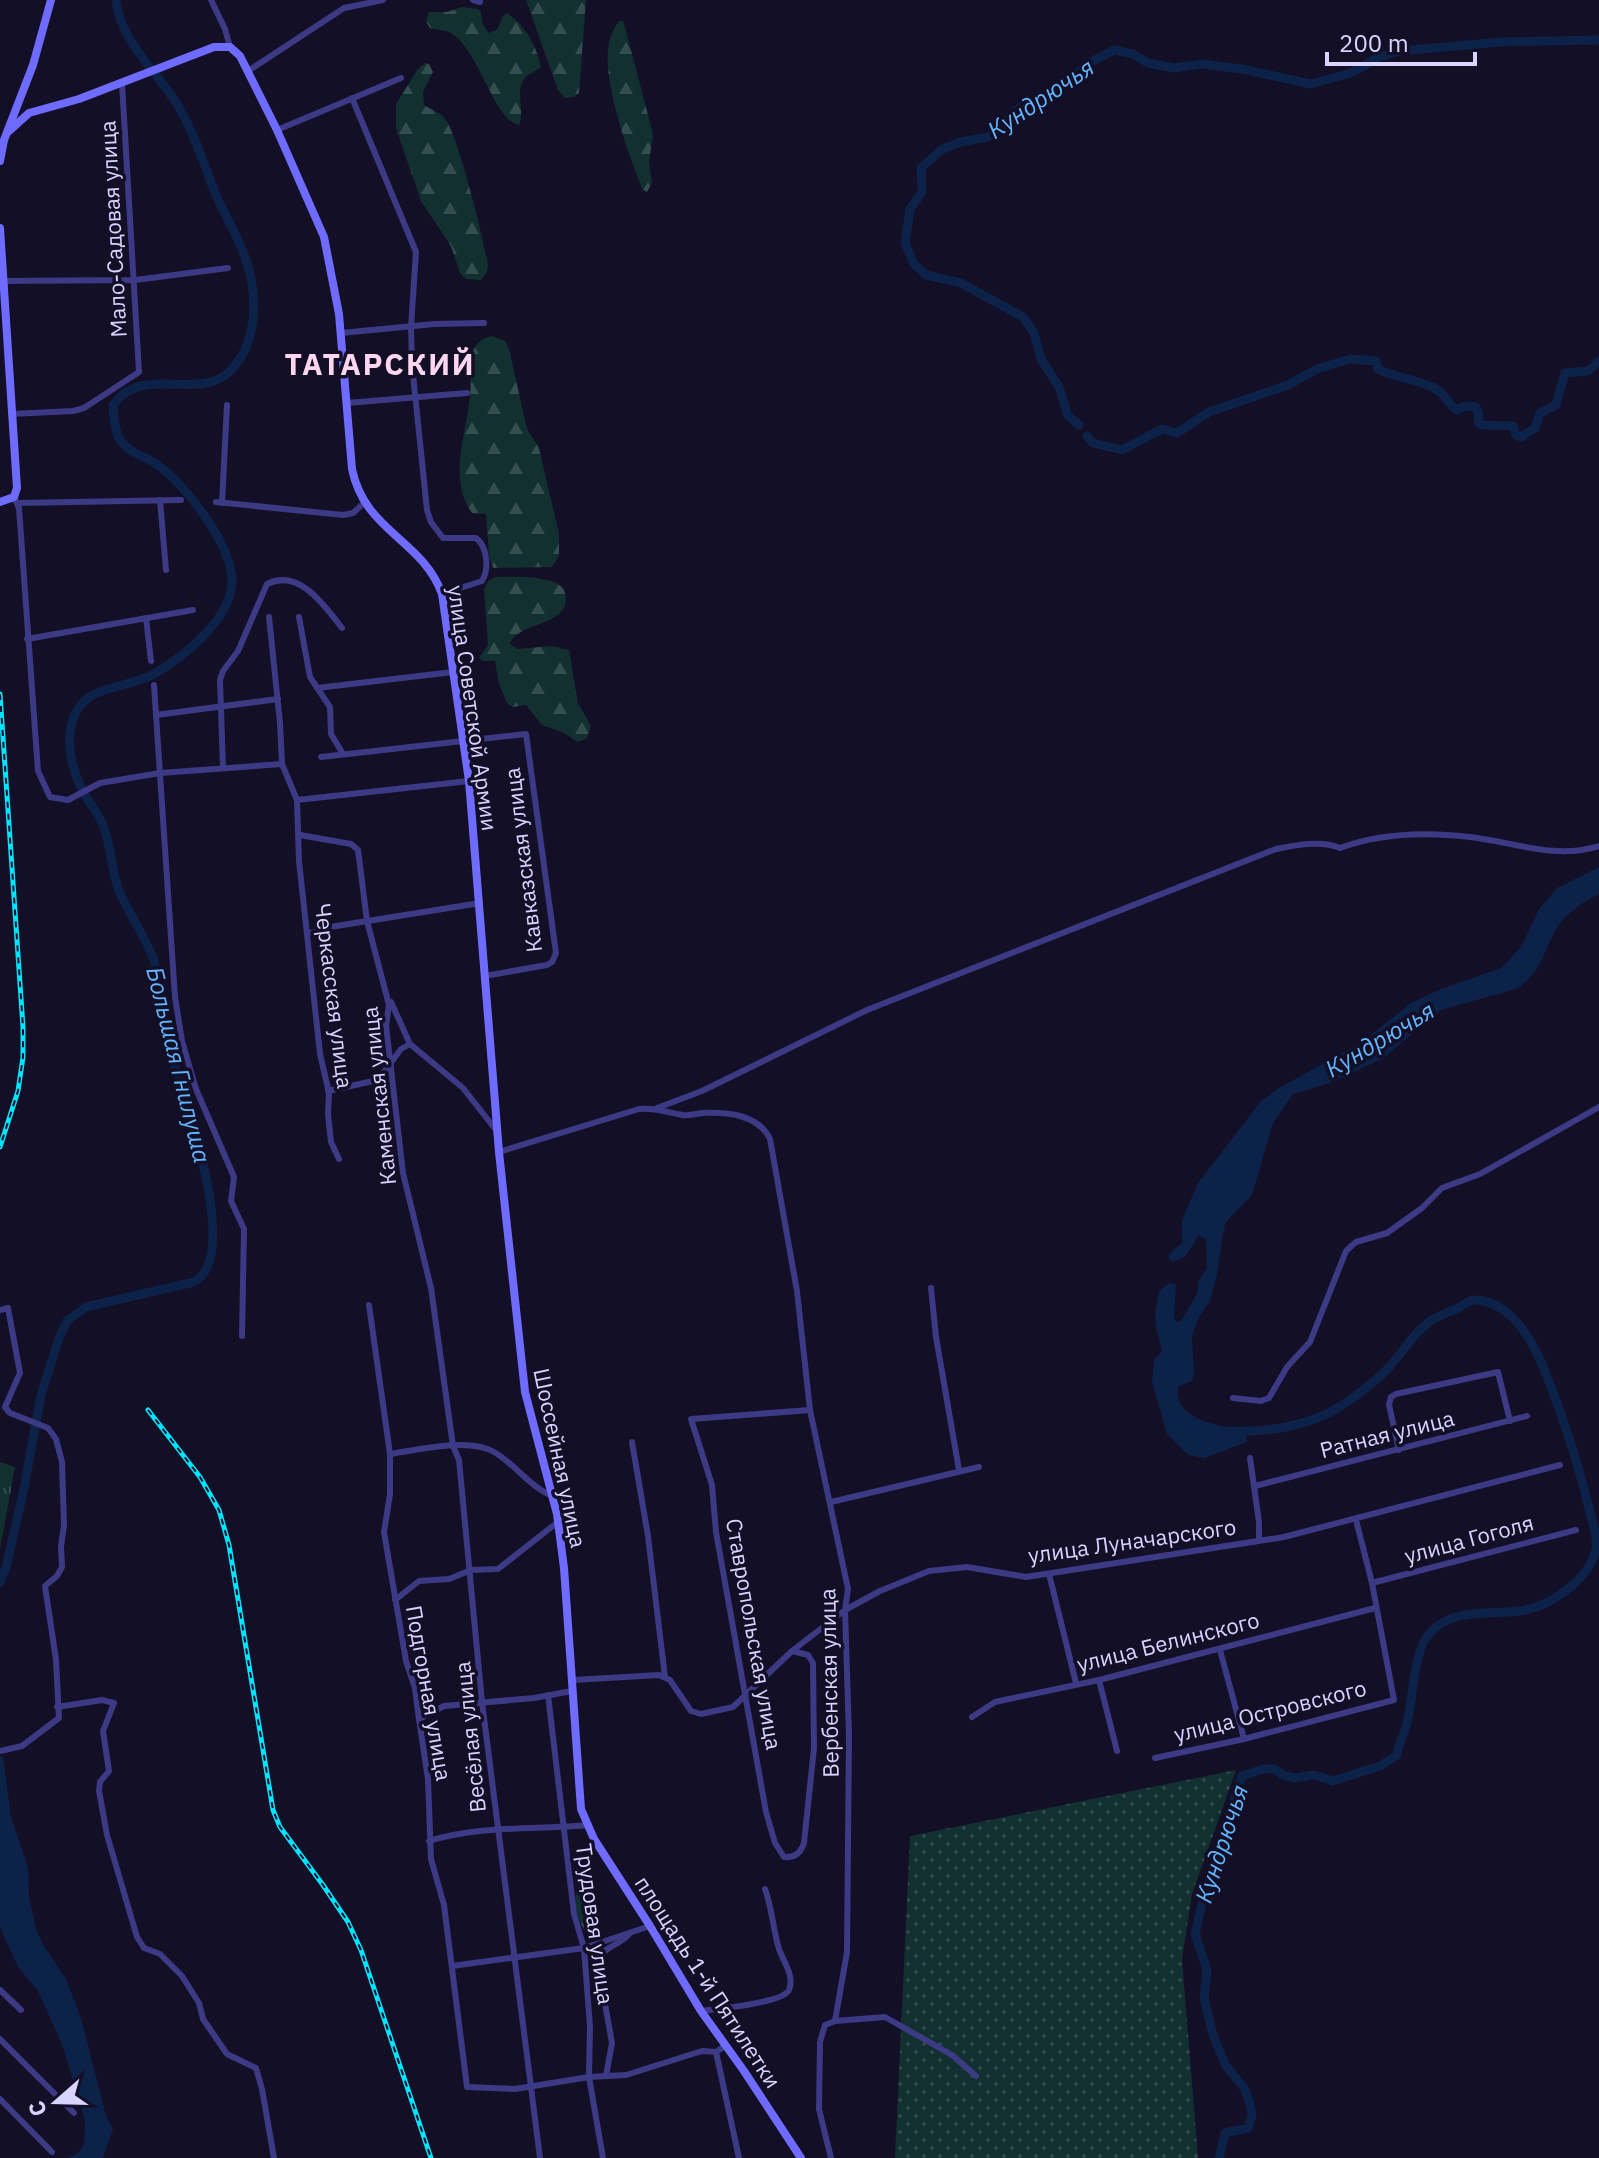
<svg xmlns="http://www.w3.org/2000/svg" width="1599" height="2158" font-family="'IBM Plex Sans',sans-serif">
<defs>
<pattern id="grass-tufts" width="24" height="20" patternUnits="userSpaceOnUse" patternTransform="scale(2)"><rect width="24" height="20" fill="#12302f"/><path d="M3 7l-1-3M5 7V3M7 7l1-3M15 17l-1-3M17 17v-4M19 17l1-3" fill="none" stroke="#344d4e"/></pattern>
<pattern id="forest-firs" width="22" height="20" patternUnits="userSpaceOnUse" patternTransform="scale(2)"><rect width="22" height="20" fill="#12302f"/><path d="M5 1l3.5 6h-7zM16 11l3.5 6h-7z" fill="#344d4e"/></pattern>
<pattern id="garden-dots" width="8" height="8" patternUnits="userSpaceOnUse" patternTransform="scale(2)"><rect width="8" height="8" fill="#12302f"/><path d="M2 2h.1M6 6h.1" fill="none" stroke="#344d4e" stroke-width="1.8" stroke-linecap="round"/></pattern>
</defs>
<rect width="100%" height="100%" fill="#130f26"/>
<!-- grass -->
<polygon fill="url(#grass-tufts)" points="0,1462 15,1467 0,1549"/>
<!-- forest -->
<g fill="url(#forest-firs)">
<polygon points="526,0 586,0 579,93 574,97 565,98 558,90"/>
<path d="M462,7L478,9L481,12L482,22L488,33L497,30L503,16L507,13C525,24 537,47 541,67C536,71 528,74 524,79C515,91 525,112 519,125C493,121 478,45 449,32C444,30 436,30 430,28L426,22L429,12H447Z"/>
<path d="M619,21H623L625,27L653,134L649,162L652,183L647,192L643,190C629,158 604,84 608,50C609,39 613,29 619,21Z"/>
<path d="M425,63L429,64L433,72L423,92L424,105C431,110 440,112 445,119C458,134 484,241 488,265L487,272L481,280L466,279L460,273L451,246L421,201L396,128V104L418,69Z"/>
<path d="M492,336L505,341L509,349L527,429L539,448L559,534V556L552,567L493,568L489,556L486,514L472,513C447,478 467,433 470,395C472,381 467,364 473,351C477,342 483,338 492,336Z"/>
<path d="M495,577C511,577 561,574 565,593C573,627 517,621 510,644L518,649L551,646L569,650L578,703L591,726L587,738L578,742L562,732L542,725L526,705L513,707L507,703L499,684L495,661H483L479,658L488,645L484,590L488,581Z"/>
<path d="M584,1891L591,1894L596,1908L592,1918L599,1939L589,1937C579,1923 574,1910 576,1893Z"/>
</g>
<!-- garden -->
<polygon fill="url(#garden-dots)" points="1236,1770 1192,1894 1182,1959 1198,2158 895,2158 910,1836"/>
<!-- water -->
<g fill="#0c2248">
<path d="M1599,867V894C1582,902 1564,915 1555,931C1542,955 1542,972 1516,989L1441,1010L1382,1059L1330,1083L1293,1094L1273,1123L1252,1195L1225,1223L1216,1279L1210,1301L1199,1317L1192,1336L1194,1376L1192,1381L1178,1387C1173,1420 1223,1429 1246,1427L1247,1442L1205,1458L1188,1455L1167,1434L1152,1382L1154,1360L1162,1351L1156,1328L1155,1313L1159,1291L1169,1283L1176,1284L1174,1319L1177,1322L1181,1321L1198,1292V1282L1207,1268L1206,1240L1199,1235L1185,1257L1173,1262L1169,1259V1254L1182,1243V1220L1198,1183L1261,1101L1279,1088L1362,1042L1411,1003L1441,989L1501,968L1521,947L1539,909L1557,888Z"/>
<polygon points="0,1756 3,1757 11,1817 28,1867 29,1896 36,1929 44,1946 66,1979 82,2021 106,2116 113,2129 103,2158 68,2158 78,2153 84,2144 85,2122 63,2047 38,1991 18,1967 0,1927"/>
</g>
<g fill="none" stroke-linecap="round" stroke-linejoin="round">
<!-- river -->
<g stroke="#0c2248" stroke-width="9">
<polyline points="1079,425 1068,416 1059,387 1041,359 1034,333 1023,317 961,283 926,275 914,264 905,243 910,209 922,192 921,168 941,150 960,142 988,137 1021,106 1054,92 1091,62 1114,50 1133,54 1148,63 1174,68 1202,64 1242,69 1311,84 1351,73 1379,57 1400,51 1501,42 1599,40"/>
<path d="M1087,436L1093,443L1122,450L1162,429L1177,433L1209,412L1288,385L1317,369L1350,359L1376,361L1378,369C1396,378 1416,379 1434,388C1446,393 1447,404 1457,410L1465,406L1476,407L1479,415L1478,422L1482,425L1513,426L1516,435L1521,437L1535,428L1540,413L1556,405L1565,373L1588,371L1599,361"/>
<path d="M0,1582L6,1568L24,1488L41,1395L59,1338L67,1321L86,1307L194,1282C246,1254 175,1075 164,1029C159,1006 161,980 153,958C144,935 130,915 120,893C111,873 112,849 104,828C100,815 90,804 83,792C74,774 66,747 71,727C80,682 122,691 152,675C183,658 231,619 232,582C233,546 184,482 155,463C142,455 129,453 120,440C115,431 113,415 113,405C117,401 121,395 126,392C158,372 204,399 231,370C258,342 258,296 246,260C238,235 223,213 213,188C202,158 193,131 177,104C156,70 120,41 116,0"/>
<path d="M1219,2158L1225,2133L1248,2128L1252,2115L1250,2103L1244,2088L1226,2066L1213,2035L1204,1998L1207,1970L1195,1934L1204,1896L1224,1851L1227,1820L1242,1776L1263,1769H1274L1283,1775L1294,1778L1315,1775L1333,1781L1380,1766L1397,1755C1398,1744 1403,1737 1406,1727C1413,1703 1413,1651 1429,1634C1453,1607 1489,1615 1520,1611C1549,1607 1591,1579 1596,1548C1598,1538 1593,1523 1590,1513C1579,1465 1564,1420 1546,1374C1534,1343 1512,1302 1476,1300C1470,1299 1465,1304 1460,1307C1449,1313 1437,1315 1428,1323C1413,1334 1404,1350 1392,1364C1378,1380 1359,1394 1341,1406C1311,1425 1271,1432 1236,1431"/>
</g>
<!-- street -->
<g stroke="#3d3a85" stroke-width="6">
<polyline points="211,0 225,29 230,47"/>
<polyline points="473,0 480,2"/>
<polyline points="248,71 344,8 383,0"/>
<path d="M352,98L416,252L411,327L412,365L427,510L431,522L443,538H476C488,547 489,570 482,581L442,594"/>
<polyline points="277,130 401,78"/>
<polyline points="2,281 135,280 228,268"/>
<polyline points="341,333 434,324 484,323"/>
<polyline points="347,403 467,393"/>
<polyline points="11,414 73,411 84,408 139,372 122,83"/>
<polyline points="14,497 19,508 38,771 50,797 68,800 100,783 160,773 282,764"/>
<polyline points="160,500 166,570"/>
<polyline points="216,502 343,515 353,513 364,503"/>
<polyline points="18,503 181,500"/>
<polyline points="222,503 227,405"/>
<polyline points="269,617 280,723 282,764 297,800 299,861 320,1054 329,1093 328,1114 331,1142 339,1159"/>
<polyline points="299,617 310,677 330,707 331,734 343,754"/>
<polyline points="146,618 151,661"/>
<polyline points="27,639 193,610"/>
<polyline points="154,685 175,997 182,1041 196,1089 234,1177 231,1201 244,1229 242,1336"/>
<polyline points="317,688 453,672"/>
<polyline points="156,715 278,699"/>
<polyline points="321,757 526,734 556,953 552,962 547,965 485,976"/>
<path d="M223,768L220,680L223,671L238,651L267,584C299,568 324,605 342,628"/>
<polyline points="297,800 469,781"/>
<polyline points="300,835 351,844 358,850 367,921 389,1005 386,1025 403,1173 431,1288 453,1446 459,1460 482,1702 540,2158"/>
<polyline points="307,934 330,927 480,903"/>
<polyline points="391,1002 410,1044 463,1088 496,1130"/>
<polyline points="328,1091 378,1080 401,1049 410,1044"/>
<path d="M657,1108L702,1091L867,1010L1276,849C1296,845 1321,840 1340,848C1380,833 1428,832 1470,837C1514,842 1555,860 1599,846"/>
<path d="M499,1152L639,1109C656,1107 667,1113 683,1115C689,1116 696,1114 702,1113C727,1112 758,1114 770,1139L797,1291L810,1410L848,1589L845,1610L849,1735L847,1952L835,2021L825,2025L820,2042L819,2109L831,2158"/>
<polyline points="931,1288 936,1337 959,1470"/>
<polyline points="369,1305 390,1454 390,1494 384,1532 406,1661 415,1688 419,1719 428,1779 431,1859 444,1905 467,2087 515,2089 589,2077 626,2075 702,2051 716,2052 725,2046"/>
<polyline points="0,1310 8,1308 20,1373 5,1407 10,1413 48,1428 56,1439 62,1462 64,1525 61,1547 62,1567 57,1576 45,1586 56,1660 59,1718 22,1746 0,1751"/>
<polyline points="1233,1398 1261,1401 1269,1398 1287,1367 1310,1342 1346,1251 1356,1242 1387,1233 1422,1208 1442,1188 1480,1174 1599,1107"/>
<polyline points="632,1442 648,1536 665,1677"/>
<polyline points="1399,1450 1389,1405 1391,1397 1396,1394 1498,1372 1510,1421"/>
<path d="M390,1454C417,1450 469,1437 494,1452C515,1464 531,1488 553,1496"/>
<polyline points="1250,1458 1259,1522 1259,1540"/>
<polyline points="1255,1486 1527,1416"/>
<polyline points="831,1502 979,1467"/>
<polyline points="1049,1574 1076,1683"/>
<polyline points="1372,1583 1576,1530"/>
<polyline points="395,1600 419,1581 449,1579 471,1570 498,1569 558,1522"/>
<polyline points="1220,1650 1244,1739"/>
<path d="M792,1651L808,1655L813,1663L814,1748L804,1843C801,1853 794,1858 784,1857L775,1843L766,1812L716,1532L712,1485L691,1419L810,1410"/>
<polyline points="573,1680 659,1675 670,1680 691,1711 701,1714 733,1707 792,1651 845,1610 880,1591 929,1571 967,1567 1026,1577 1284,1537 1560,1465"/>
<polyline points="1099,1680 1117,1751"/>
<polyline points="548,1695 574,1914 584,1948 590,2027 589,2077 603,2158"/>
<polyline points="57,1707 102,1700 114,1703 103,1731 109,1771 100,1782 99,1791 107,1835 137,1937 144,1948 160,1954 182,1976 199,2003 203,2019 227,2054 256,2068 262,2089 274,2158"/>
<polyline points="972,1717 995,1702 1099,1680 1375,1608"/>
<polyline points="419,1719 444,1706 534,1698 572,1691"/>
<polyline points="1155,1758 1244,1739 1394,1700 1372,1583 1356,1520"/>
<path d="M429,1841C481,1825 535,1830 588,1825"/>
<polyline points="452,1966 584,1948 650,1926"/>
<polyline points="0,1990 21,2010"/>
<path d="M701,2011C716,2009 783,2003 789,1990C795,1976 783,1961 779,1949C773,1929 772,1908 765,1889"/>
<polyline points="835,2021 885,2017 952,2055 976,2076"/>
<polyline points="0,2039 74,2113"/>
<polyline points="716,2052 739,2158"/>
<path d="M606,2076L612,2043L597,1959C604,1947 620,1945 629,1934"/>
<polyline points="0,2099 52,2152"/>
</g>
<!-- secondary -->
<g stroke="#6f6bff" stroke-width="8">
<path d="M8,132L29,113L79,99L214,47H230L240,56L277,130L324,237L339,314L352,469C365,532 422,539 442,594L469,781L499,1152L525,1392L557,1514L564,1568L581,1809L594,1839L650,1926L701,2011L744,2071L801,2158"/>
<polyline points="0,161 4,140 33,65 51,0"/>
<polyline points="0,228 17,488 14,497 0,502"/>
</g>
<defs>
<g id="rail">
<polyline points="0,694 23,1027 23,1057 18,1091 0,1147"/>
<polyline points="148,1410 200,1477 219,1510 229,1545 273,1810 280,1827 323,1885 348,1922 361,1950 431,2158"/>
</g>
</defs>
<!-- rail casing -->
<use href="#rail" stroke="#00e5ff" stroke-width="5"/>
<!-- rail -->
<use href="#rail" stroke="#130f26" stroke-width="2" stroke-dasharray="6" stroke-linecap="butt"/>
</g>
<g text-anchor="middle" stroke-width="7" stroke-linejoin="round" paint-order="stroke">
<!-- street labels -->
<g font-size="22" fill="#d9d4ff" stroke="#130f26">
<text transform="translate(113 229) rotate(-93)" y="8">Мало-Садовая улица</text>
<text transform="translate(473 708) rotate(82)" y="8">улица Советской Армии</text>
<text transform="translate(523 860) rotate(-97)" y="8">Кавказская улица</text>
<text transform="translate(334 996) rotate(83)" y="8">Черкасская улица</text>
<text transform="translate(379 1096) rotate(-96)" y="8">Каменская улица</text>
<text transform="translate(1387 1434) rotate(-14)" y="8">Ратная улица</text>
<text transform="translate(560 1458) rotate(78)" y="8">Шоссейная улица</text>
<text transform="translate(1469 1539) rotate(-15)" y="8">улица Гоголя</text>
<text transform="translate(1132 1541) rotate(-8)" y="8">улица Луначарского</text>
<text transform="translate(754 1634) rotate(80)" y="8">Ставропольская улица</text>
<text transform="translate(1168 1642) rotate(-14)" y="8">улица Белинского</text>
<text transform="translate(829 1683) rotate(-91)" y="8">Вербенская улица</text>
<text transform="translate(429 1693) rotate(80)" y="8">Подгорная улица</text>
<text transform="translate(1270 1711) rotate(-14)" y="8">улица Островского</text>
<text transform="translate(470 1737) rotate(-96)" y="8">Весёлая улица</text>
<text transform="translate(595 1924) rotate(82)" y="8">Трудовая улица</text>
<text transform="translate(708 1982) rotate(57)" y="8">площадь 1-й Пятилетки</text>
</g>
<!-- water labels -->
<g font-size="24" font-style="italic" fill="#62b6ff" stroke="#130f26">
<text transform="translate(1041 99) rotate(-34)" y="8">Кундрючья</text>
<text transform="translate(1380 1040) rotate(-31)" y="8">Кундрючья</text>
<text transform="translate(178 1065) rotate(76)" y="8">Большая Гнилуша</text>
<text transform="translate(1222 1844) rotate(-72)" y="8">Кундрючья</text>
</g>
<!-- district labels -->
<g font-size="30" font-weight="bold" letter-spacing="2" fill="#ffd6f0" stroke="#130f26">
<text x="380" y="375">ТАТАРСКИЙ</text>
</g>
</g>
<!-- north arrow -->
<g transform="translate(56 2102) rotate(250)" stroke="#130f26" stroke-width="6" paint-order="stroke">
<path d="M0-6L14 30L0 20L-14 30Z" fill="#d9d4ff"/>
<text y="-12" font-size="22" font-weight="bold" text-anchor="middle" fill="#d9d4ff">С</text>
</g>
<!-- scale -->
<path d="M1327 52v12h148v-12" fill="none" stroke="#d9d4ff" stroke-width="4"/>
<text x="1339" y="52" font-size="24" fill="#d9d4ff" stroke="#130f26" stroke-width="6" paint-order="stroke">200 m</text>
</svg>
